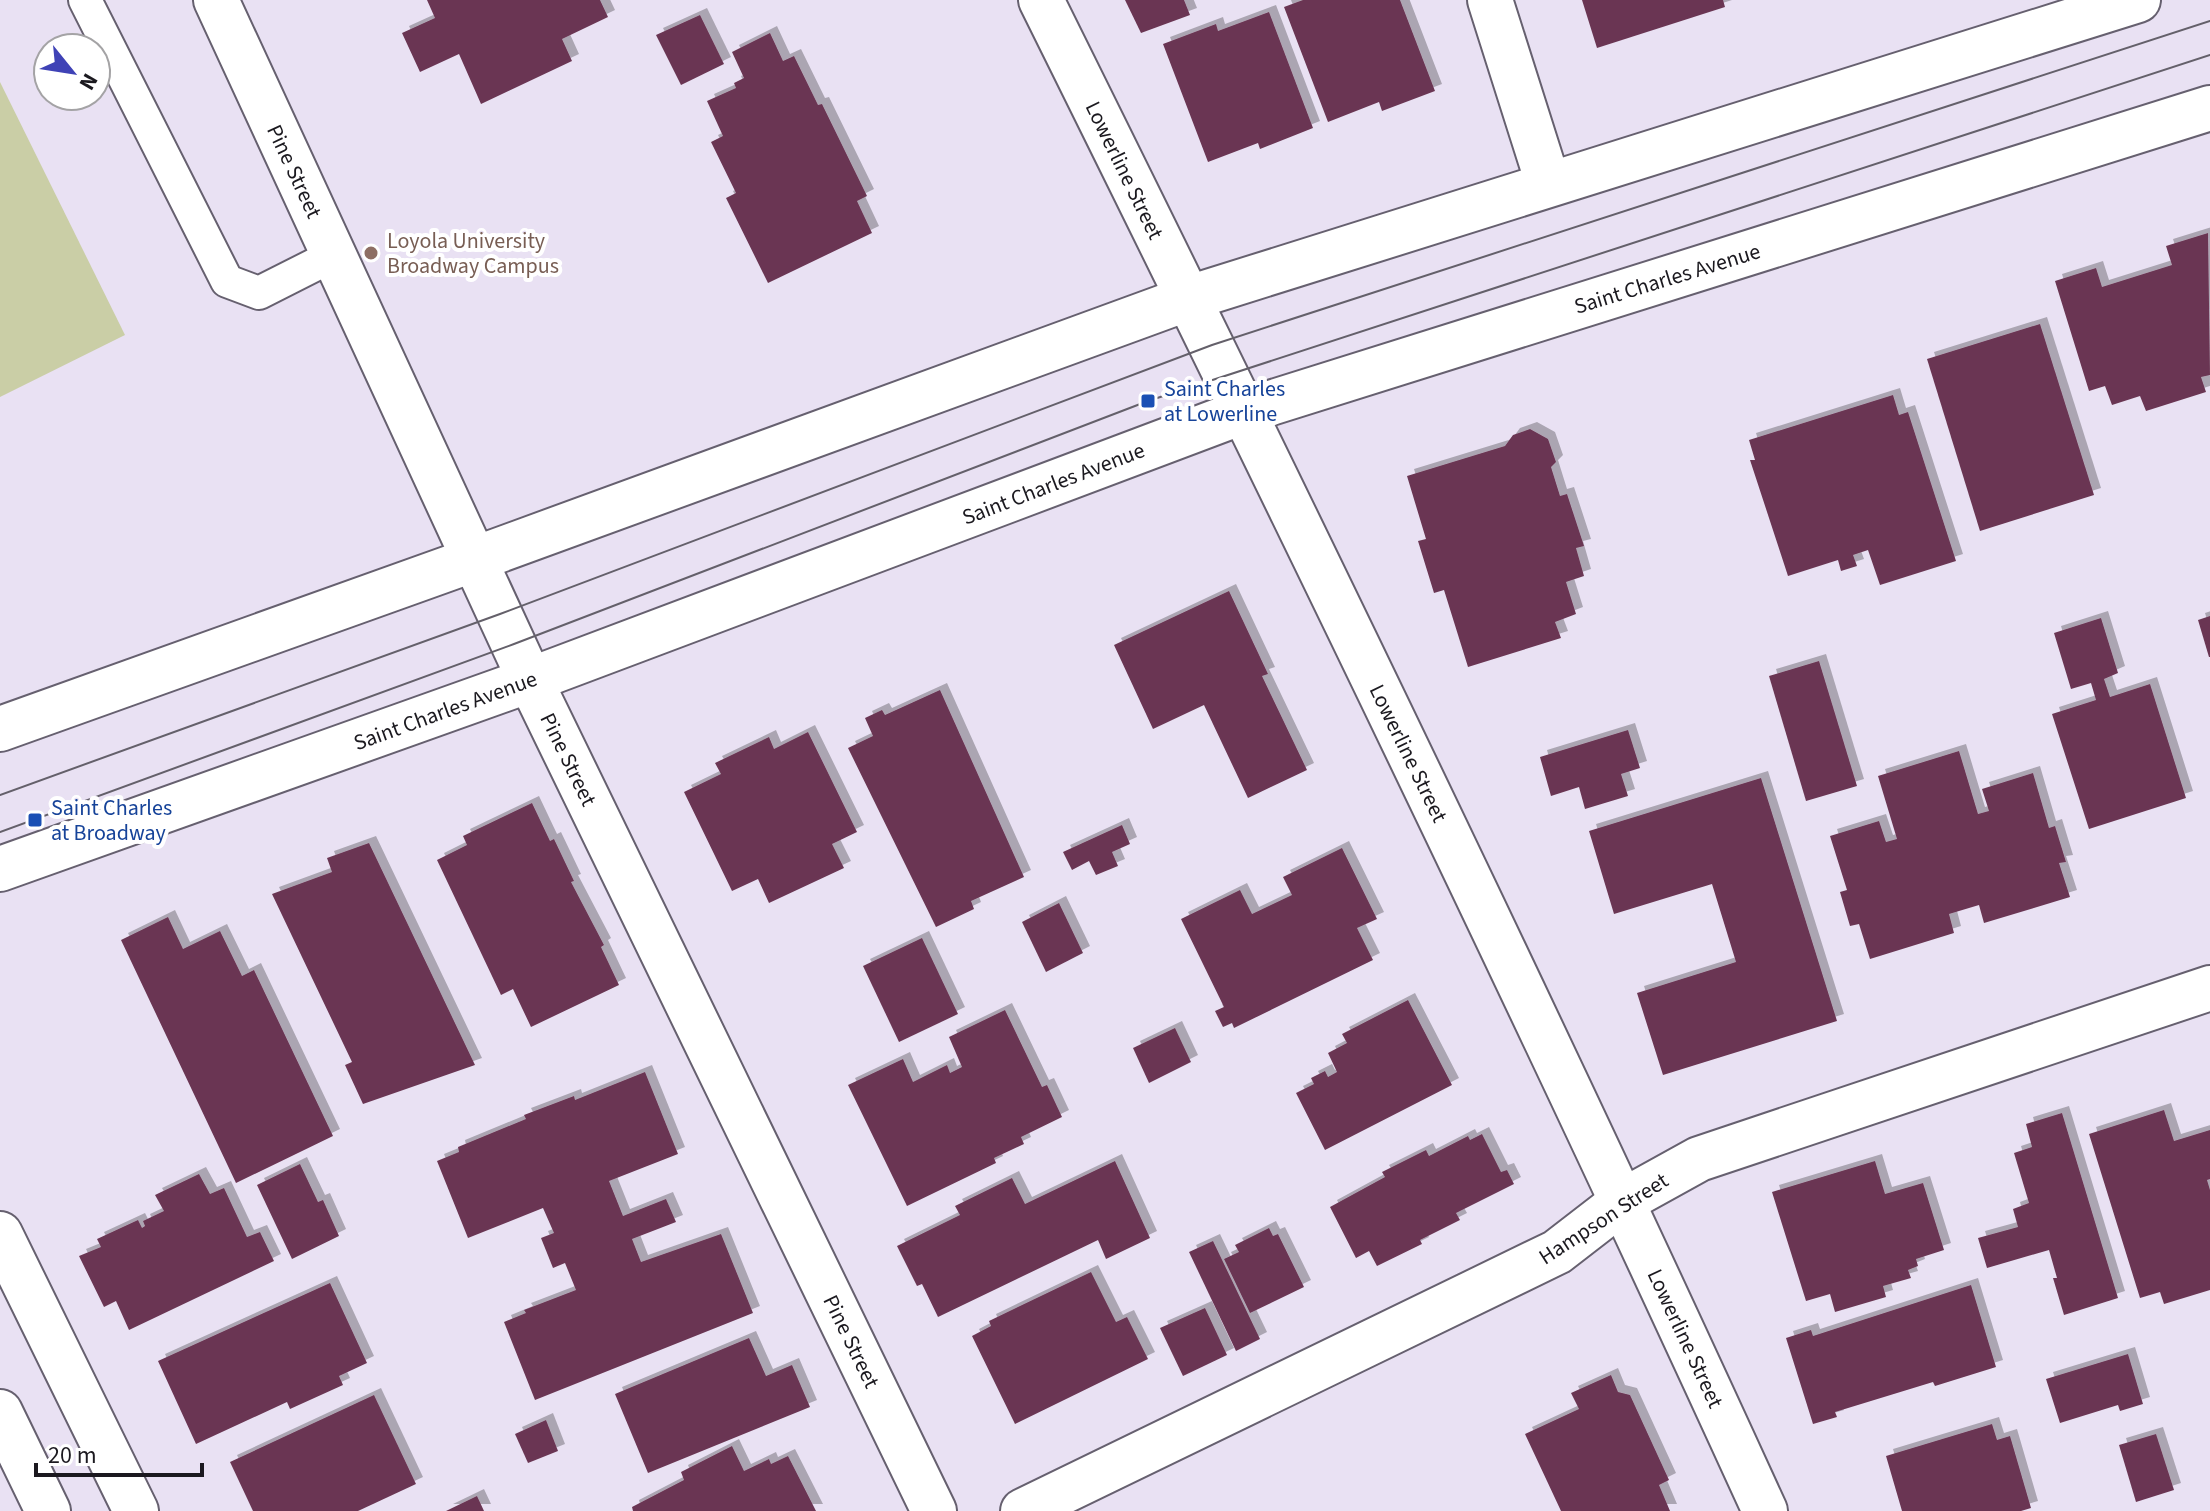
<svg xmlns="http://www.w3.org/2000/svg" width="2210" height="1511" font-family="'Source Sans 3',sans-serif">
<defs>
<filter id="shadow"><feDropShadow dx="7" dy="-7" stdDeviation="0" flood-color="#0004"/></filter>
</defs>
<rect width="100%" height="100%" fill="#e9e1f3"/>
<!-- green -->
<polygon fill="#cacea6" points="0,82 125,335 0,397"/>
<!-- building -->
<g fill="#6a3652" filter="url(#shadow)">
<polygon points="427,0 600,0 608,17 562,39 572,61 481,104 459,54 420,72 402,33 435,18"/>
<polygon points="1125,0 1184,0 1190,15 1141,33"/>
<polygon points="1303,0 1400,0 1435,91 1382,111 1379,102 1328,122 1284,7"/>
<polygon points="1582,0 1723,0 1725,7 1597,48"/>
<polygon points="1269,12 1313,128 1260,149 1258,143 1208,162 1163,44 1216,24 1218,31"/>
<polygon points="700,15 724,64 681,85 656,35"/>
<polygon points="770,33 783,61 794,56 818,105 822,104 867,196 857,201 872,233 768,283 726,198 736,193 711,142 723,136 707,101 736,88 734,83 744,78 732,52"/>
<polygon points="2208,233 2210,375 2201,377 2206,392 2146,411 2140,396 2112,405 2105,386 2089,391 2055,281 2096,268 2102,287 2172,265 2166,246"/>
<polygon points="2040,324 2094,495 1980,531 1927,359"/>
<polygon points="1893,395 1899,415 1908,412 1956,561 1880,585 1868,550 1853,555 1857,566 1841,571 1838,560 1788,576 1750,460 1755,460 1749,440"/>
<polygon points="1530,429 1548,439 1556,462 1551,467 1560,496 1567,494 1584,546 1576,548 1584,576 1566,582 1576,614 1555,622 1561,638 1468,667 1444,590 1434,593 1418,541 1426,539 1407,476 1505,446 1513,435"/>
<polygon points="1229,591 1268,674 1262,676 1307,770 1248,798 1204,705 1153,729 1114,645"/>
<polygon points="2210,616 2210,657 2209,657 2198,620"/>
<polygon points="2101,618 2118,673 2104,679 2110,697 2150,684 2186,798 2089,829 2052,714 2096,700 2091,683 2071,689 2054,633"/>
<polygon points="1819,661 1857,786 1806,801 1769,676"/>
<polygon points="940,690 1024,877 971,901 974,909 936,927 848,748 873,736 865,718 882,710 885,715"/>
<polygon points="1628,730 1640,768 1621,774 1628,796 1585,809 1579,787 1551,796 1540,757"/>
<polygon points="808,732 857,832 832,844 844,868 769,903 758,879 732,891 684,792 721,774 715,763 769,737 774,749"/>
<polygon points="1959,751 1978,814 1989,811 1982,789 2033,773 2049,828 2055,826 2066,862 2059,863 2070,897 1984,923 1979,905 1949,914 1954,933 1870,959 1859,924 1850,926 1840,892 1847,890 1830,836 1879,821 1886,842 1897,839 1878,776"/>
<polygon points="1761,778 1837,1021 1663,1075 1637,993 1736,962 1712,884 1614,914 1589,831"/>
<polygon points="532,803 550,841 554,839 574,881 571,882 604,945 601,947 619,985 531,1027 513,989 501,995 437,860 467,845 463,836"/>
<polygon points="1122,825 1130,844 1112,852 1118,866 1096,875 1089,861 1072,870 1063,852"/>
<polygon points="369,843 475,1065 363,1104 345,1065 352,1062 272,894 332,872 327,858"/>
<polygon points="1342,848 1377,919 1357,928 1373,960 1234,1028 1232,1023 1223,1027 1215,1011 1224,1007 1181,919 1240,890 1252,914 1292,895 1283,877"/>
<polygon points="1059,903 1083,953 1046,972 1022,922"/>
<polygon points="168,917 183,949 220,931 242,976 254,970 333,1136 236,1183 121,940"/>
<polygon points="922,938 958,1014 899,1042 863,966"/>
<polygon points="1408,1000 1452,1085 1325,1150 1296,1093 1314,1084 1311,1078 1325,1071 1328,1077 1337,1072 1328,1053 1347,1043 1342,1034"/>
<polygon points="1005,1010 1042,1087 1047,1085 1062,1117 1021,1137 1024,1144 994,1158 996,1163 907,1206 848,1085 903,1059 913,1082 947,1065 950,1073 962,1067 949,1037"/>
<polygon points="1175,1028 1191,1062 1149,1083 1133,1048"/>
<polygon points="645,1072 678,1154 609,1181 623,1216 666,1199 676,1222 632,1239 641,1262 721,1234 753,1313 535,1400 504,1322 526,1313 524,1310 576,1290 565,1263 553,1268 541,1238 554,1233 543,1208 468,1238 437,1161 459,1152 458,1147 526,1119 524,1115 574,1096 575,1100"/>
<polygon points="2164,1110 2174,1141 2210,1130 2210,1179 2207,1180 2210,1190 2210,1290 2164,1304 2160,1292 2140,1298 2089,1134"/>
<polygon points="2062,1113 2118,1298 2064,1315 2053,1278 2057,1278 2049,1250 1987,1268 1978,1238 2018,1227 2013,1209 2029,1203 2014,1153 2032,1147 2026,1124"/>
<polygon points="1482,1134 1501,1172 1507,1170 1514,1184 1456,1213 1460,1220 1420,1240 1422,1244 1377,1266 1369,1251 1356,1258 1330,1207 1385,1177 1382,1172 1426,1150 1429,1156 1468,1136 1470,1140"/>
<polygon points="1115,1161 1150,1238 1106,1259 1098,1240 938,1317 922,1284 917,1286 897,1246 960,1215 955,1206 1012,1178 1025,1204"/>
<polygon points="1875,1161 1885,1194 1923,1183 1944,1250 1916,1259 1918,1266 1908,1270 1911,1278 1883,1286 1886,1297 1835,1312 1830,1294 1806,1301 1772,1192"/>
<polygon points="300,1164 318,1202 323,1200 339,1236 292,1259 257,1185"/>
<polygon points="199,1174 210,1194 224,1188 247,1237 260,1232 274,1261 129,1330 116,1301 104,1307 79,1256 101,1247 97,1239 138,1220 142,1228 145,1226 143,1221 164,1211 155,1195"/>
<polygon points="1269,1228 1273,1236 1278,1234 1304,1287 1250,1313 1224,1259 1239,1252 1235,1245"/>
<polygon points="1213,1241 1260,1339 1236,1351 1189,1252"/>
<polygon points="1091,1272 1116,1322 1127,1317 1148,1359 1015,1424 972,1336 991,1326 989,1321"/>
<polygon points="330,1283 367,1363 339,1376 343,1385 290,1409 287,1402 196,1444 158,1361"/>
<polygon points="1971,1285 1996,1367 1935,1386 1933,1382 1835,1412 1837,1417 1813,1424 1786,1338 1811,1330 1813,1336"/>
<polygon points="1205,1308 1227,1355 1183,1376 1160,1328"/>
<polygon points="749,1338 766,1376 792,1365 810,1407 648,1473 615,1394"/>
<polygon points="2128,1354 2143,1404 2120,1411 2118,1405 2060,1423 2046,1379"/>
<polygon points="1611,1375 1618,1392 1630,1395 1669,1480 1659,1485 1670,1511 1561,1511 1525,1434 1579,1409 1571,1393"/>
<polygon points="374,1395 416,1484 358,1511 253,1511 230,1462"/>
<polygon points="546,1420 558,1451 528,1463 515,1434"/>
<polygon points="1992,1424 1997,1440 2010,1436 2031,1508 2021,1511 1902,1511 1886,1456"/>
<polygon points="2156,1434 2174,1490 2136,1502 2119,1445"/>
<polygon points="732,1446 744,1471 769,1459 771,1464 788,1456 816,1511 633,1511 632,1507 684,1480 681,1472"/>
<polygon points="477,1496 484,1511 446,1511"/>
</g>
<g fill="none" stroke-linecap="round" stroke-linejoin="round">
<defs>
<polyline id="service" points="85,0 227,281 259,293 334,255"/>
<g id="minor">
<polyline points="216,0 530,680 934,1511"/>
<path d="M1041,0C1289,500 1533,1003 1765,1511"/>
<polyline points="1490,0 1548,183"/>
<polyline points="1023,1511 1557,1252 1623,1201 1699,1159 2210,988"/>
</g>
<g id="tertiary">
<polyline points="0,1234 136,1511"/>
<polyline points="0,1412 48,1511"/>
</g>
<g id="secondary">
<polyline points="0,729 475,559 1189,298 2138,0"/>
<polyline points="0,869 530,680 1245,411 2210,108"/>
</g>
</defs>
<!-- service casing -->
<use href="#service" stroke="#66606f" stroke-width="36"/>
<!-- minor casing -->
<use href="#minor" stroke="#66606f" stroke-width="48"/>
<!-- tertiary casing -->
<use href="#tertiary" stroke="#66606f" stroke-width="48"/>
<!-- secondary casing -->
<use href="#secondary" stroke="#66606f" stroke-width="48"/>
<!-- service -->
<use href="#service" stroke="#fff" stroke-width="32"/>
<!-- minor -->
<use href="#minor" stroke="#fff" stroke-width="44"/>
<!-- tertiary -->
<use href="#tertiary" stroke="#fff" stroke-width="44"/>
<!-- secondary -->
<use href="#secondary" stroke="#fff" stroke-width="44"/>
<!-- tram -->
<g stroke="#64606a" stroke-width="2">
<polyline points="0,795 500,614 1212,345 2210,21"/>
<polyline points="0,832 514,644 1148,401 2210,55"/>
</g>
</g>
<!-- markers -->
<circle fill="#8d6e63" stroke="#fff" stroke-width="3" cx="371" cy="253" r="8"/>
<g fill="#1a4fb4" stroke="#fff" stroke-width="3">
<rect x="1140" y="393" width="16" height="16" rx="4"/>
<rect x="27" y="812" width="16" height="16" rx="4"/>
</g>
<g text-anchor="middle" stroke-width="8" stroke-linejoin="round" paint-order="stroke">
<!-- street labels -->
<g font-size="22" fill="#1b191f" stroke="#fff">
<text transform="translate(1125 170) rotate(64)" y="8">Lowerline Street</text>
<text transform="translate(295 171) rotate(65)" y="8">Pine Street</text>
<text transform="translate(1667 278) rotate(-17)" y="8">Saint Charles Avenue</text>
<text transform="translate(1053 483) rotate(-21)" y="8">Saint Charles Avenue</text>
<text transform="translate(445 710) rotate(-20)" y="8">Saint Charles Avenue</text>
<text transform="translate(1409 753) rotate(64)" y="8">Lowerline Street</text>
<text transform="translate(569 759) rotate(64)" y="8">Pine Street</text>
<text transform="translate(1603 1218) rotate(-33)" y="8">Hampson Street</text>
<text transform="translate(1686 1338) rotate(65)" y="8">Lowerline Street</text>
<text transform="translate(852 1341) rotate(64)" y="8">Pine Street</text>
</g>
<!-- education labels -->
<g font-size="22" fill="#785e54" stroke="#fff" text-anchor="start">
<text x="387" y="248">Loyola University<tspan x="387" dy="25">Broadway Campus</tspan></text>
</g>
<!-- transit labels -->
<g font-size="22" fill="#164399" stroke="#fff" text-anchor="start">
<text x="1164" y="396">Saint Charles<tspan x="1164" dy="25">at Lowerline</tspan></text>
<text x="51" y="815">Saint Charles<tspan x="51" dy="25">at Broadway</tspan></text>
</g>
</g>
<!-- north arrow -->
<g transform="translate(72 72) rotate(120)"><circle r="38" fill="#ffffff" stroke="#a4a3a5" stroke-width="2"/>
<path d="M0-6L14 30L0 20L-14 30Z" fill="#3f42b6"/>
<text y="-12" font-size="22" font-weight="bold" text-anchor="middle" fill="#1b191f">N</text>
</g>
<!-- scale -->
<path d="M36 1463v12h166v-12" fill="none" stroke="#1b191f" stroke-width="4"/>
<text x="48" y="1463" font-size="24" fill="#1b191f" stroke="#ffffff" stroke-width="6" paint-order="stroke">20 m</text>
</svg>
